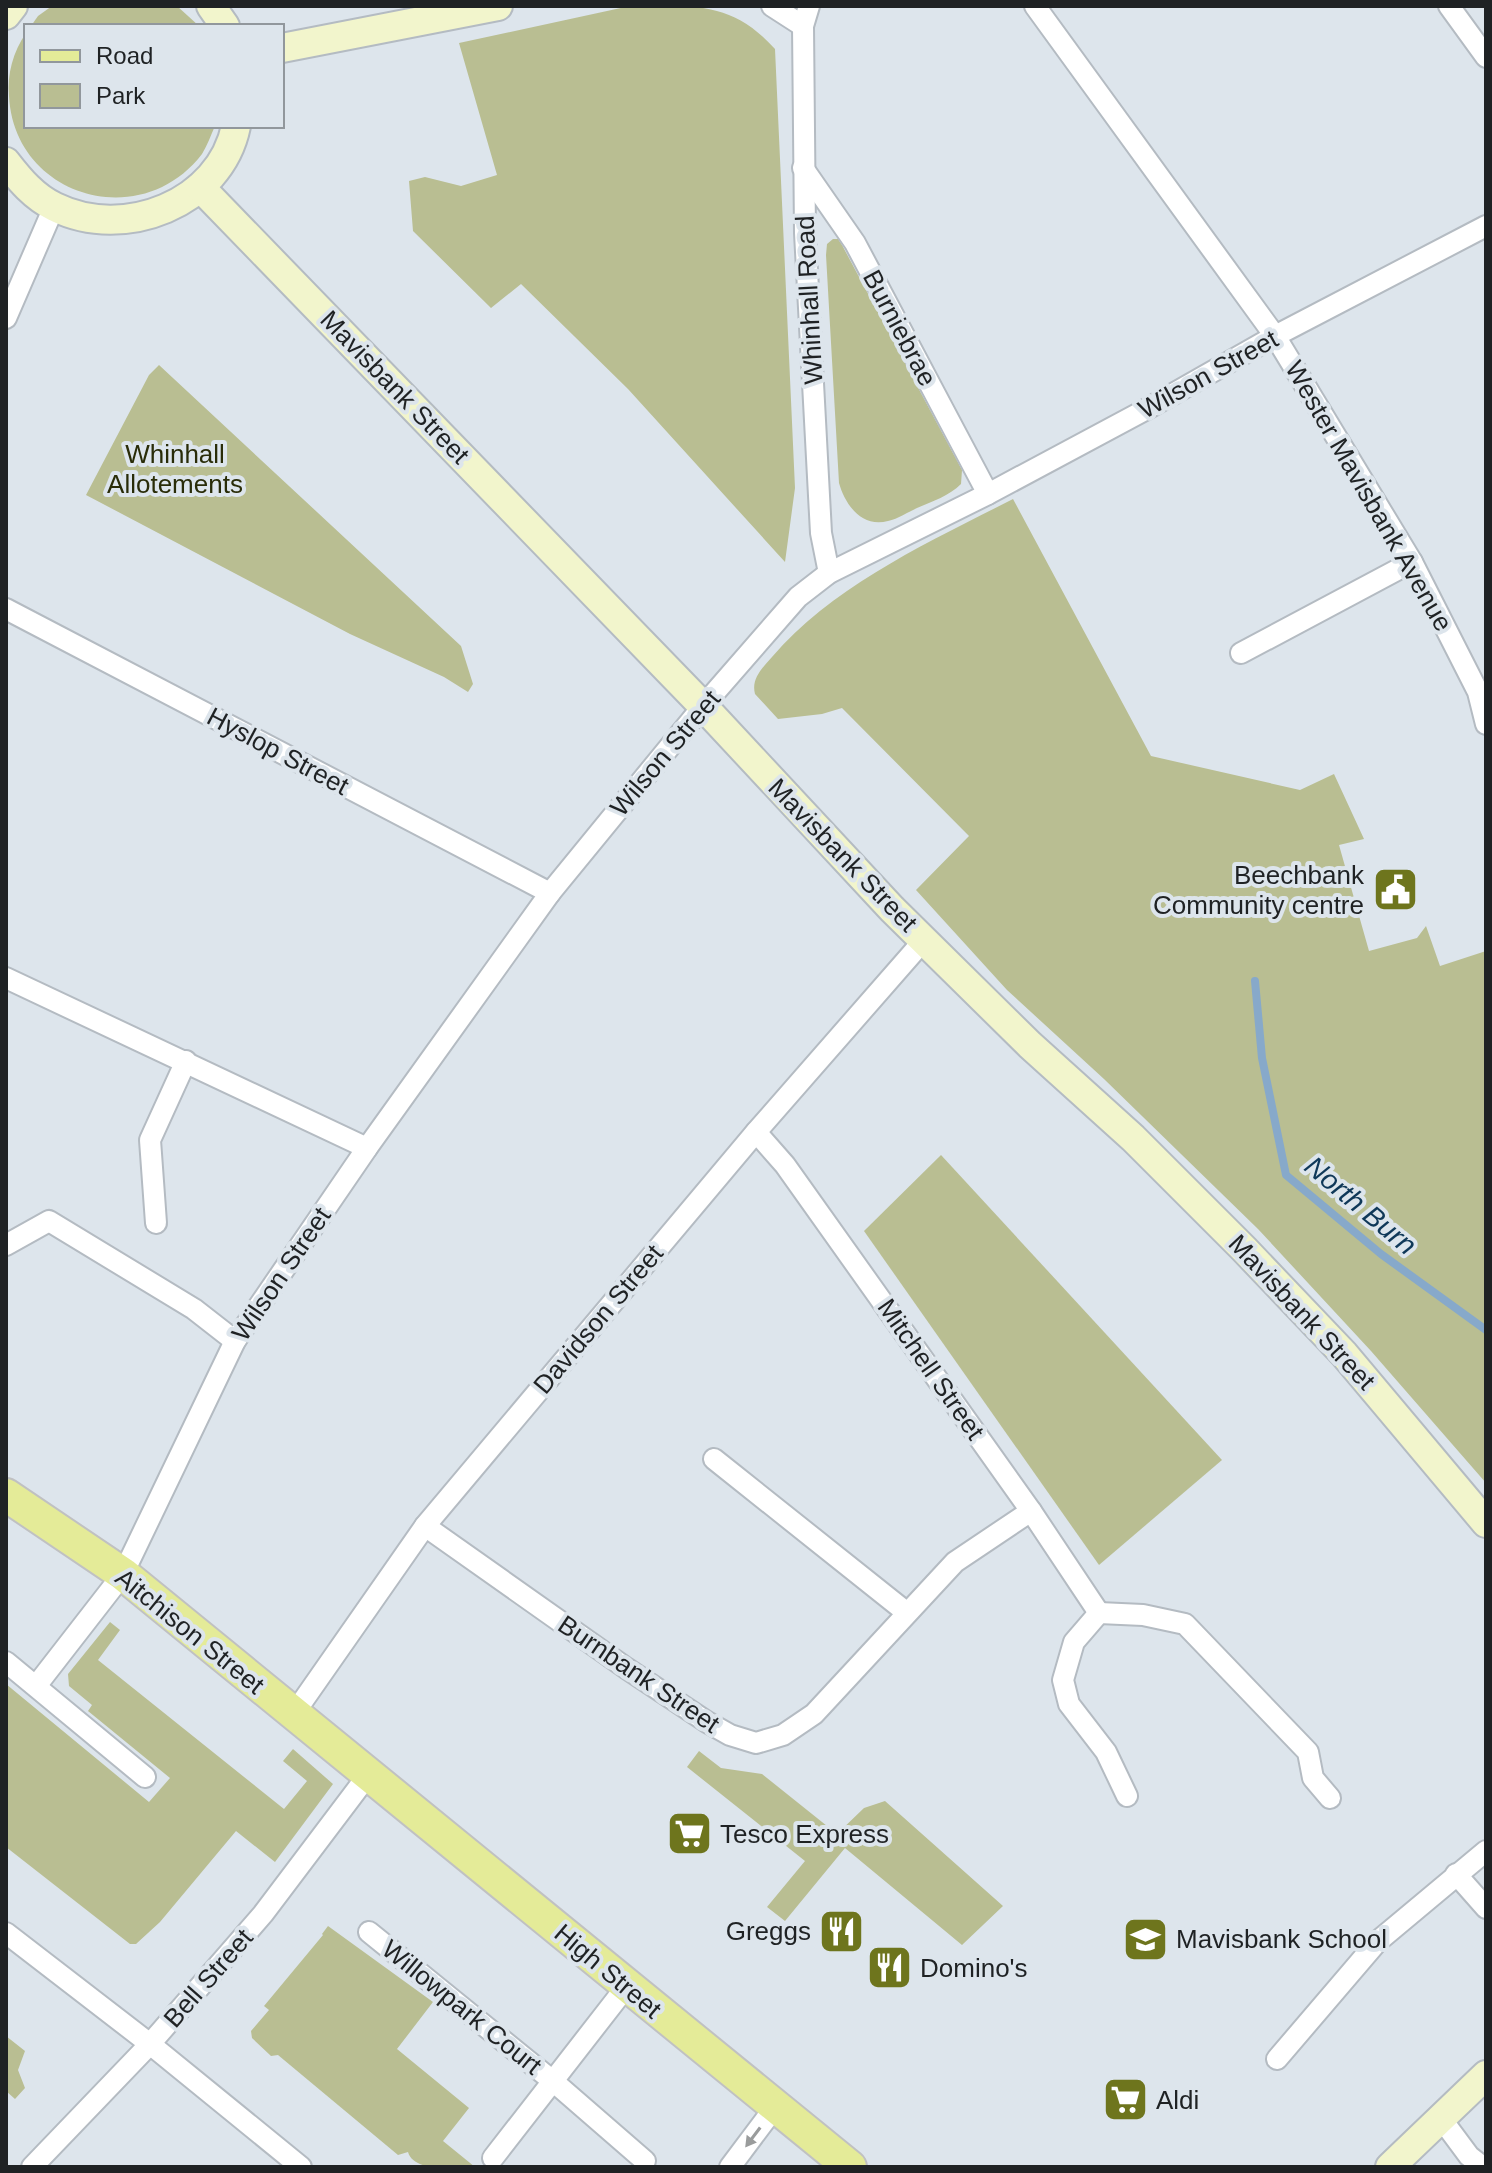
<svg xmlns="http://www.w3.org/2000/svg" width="1492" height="2173" font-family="Helvetica,sans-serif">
<rect width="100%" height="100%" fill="#dde5ec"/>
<!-- green -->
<g fill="#b9be92">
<polygon points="52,6 177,6 199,26 31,26 38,16"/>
<path d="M630,6C692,6 731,0 775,49L795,488L785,562L628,389L521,284L491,308L413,231L409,181L425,177L461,186L497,175L459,43Z"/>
<path d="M26,33V126H215C211,135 207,146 202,154C141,234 14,197 9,96C7,74 13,52 26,33Z"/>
<path d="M833,239H838L842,245L962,470L961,484C949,496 933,501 917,508C908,512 898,519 888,521C861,528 845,504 839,483L826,255L827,244Z"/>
<polygon points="159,365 461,646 473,684 468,692 444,677 350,634 86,495 149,375"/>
<path d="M1013,499L1151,756L1300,790L1334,774L1364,839L1339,845L1369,951L1417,938L1426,926L1440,966L1486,951V1483L1371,1351L1258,1229L1104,1079L1007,990L916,890L969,836L842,708L822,714L778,719L755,694C751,679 762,668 772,657C834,585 929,542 1013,499Z"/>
<polygon points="941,1155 1222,1460 1099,1565 864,1231"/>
<polygon points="110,1622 120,1630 98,1660 284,1809 307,1781 283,1761 293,1749 333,1784 275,1862 236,1831 160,1922 136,1944 130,1944 6,1847 6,1684 149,1802 170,1778 88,1711 92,1705 69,1686 68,1674"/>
<polygon points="699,1751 721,1768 762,1774 837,1834 864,1808 885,1801 1003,1906 962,1945 845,1848 785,1921 767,1907 805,1861 687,1767"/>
<path d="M328,1926L433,2002L397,2049L469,2108L443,2141L475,2167C455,2167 414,2173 408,2152L398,2155L278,2055L271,2056L252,2038L251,2031L269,2010L264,2006L323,1935L322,1934Z"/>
<polygon points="6,2036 25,2051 18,2070 25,2088 15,2099 6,2091"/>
</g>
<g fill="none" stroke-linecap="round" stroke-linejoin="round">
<!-- stream -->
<polyline stroke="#87a9ca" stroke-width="8" points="1255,981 1262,1058 1286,1175 1381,1254 1486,1330"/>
<defs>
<g id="street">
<polyline points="772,6 803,26"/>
<polyline points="809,6 803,26 805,233 821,533 829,573"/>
<polyline points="1035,6 1275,336 1412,562 1478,692 1486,724"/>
<polyline points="1449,6 1486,57"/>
<polyline points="803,168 855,243 988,494"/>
<polyline points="6,318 54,207"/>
<polyline points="6,609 550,893"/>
<polyline points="1241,653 1412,562"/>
<polyline points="6,978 367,1148"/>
<polyline points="756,1132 785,1165 1031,1511 1099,1613"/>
<polyline points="156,1223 150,1140 186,1061"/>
<polyline points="6,1245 49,1221 194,1309 235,1341"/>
<polyline points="714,1459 906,1612"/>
<polyline points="425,1526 626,1668 707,1722 730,1735 756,1743 783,1735 814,1714 955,1562 1031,1511"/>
<polyline points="1099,1613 1143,1615 1185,1624 1308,1752 1313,1778 1330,1798"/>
<polyline points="1099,1613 1074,1642 1063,1680 1069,1704 1106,1752 1127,1796"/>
<polyline points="6,1662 145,1777"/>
<polyline points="36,1686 123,1574 235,1341 367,1148 550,893 703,706 798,597 829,573 988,494 1145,410 1275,336 1486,226"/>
<polyline points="293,1715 425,1526 756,1132 924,940"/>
<polyline points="1456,1874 1486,1908"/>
<polyline points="369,1932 554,2082 645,2161"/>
<polyline points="6,1933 150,2044 301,2167"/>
<polyline points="1277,2059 1377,1942 1486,1851"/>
<polyline points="1440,2117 1469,2156 1483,2167"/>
<polyline points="493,2158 626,1987"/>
<polyline points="32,2167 150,2044 263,1914 368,1775"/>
<polyline points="730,2167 775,2107"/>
</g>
<g id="secondary">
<polyline points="211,6 225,26"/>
<polyline points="6,15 13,6"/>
<polyline points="282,48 498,6"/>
<path d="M6,162C20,180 34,197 55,207C124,241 220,204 236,126"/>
<polyline points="200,187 703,706 892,909 1030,1045 1133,1138 1244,1249 1344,1354 1486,1523"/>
<polyline points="1390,2167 1486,2075"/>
</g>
<polyline id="primary" points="6,1495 123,1574 850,2167"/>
</defs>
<!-- street casing -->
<use href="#street" stroke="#b4bbc2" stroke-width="24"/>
<!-- secondary casing -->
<use href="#secondary" stroke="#b4bbc2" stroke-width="32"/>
<!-- primary casing -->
<use href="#primary" stroke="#c0c1c2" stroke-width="36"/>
<!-- street -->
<use href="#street" stroke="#fff" stroke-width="20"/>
<!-- secondary -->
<use href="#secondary" stroke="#f2f5cc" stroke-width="28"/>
<!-- primary -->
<use href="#primary" stroke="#e4eb98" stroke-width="32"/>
</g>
<!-- one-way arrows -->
<defs><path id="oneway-solid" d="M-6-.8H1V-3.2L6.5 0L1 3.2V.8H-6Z" transform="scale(2)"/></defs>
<use fill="#9a9c9c" href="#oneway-solid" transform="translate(753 2137) rotate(127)"/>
<!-- icons -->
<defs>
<symbol id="civic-square" viewBox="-11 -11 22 22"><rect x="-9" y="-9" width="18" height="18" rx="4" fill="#6e751d" stroke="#dde5ec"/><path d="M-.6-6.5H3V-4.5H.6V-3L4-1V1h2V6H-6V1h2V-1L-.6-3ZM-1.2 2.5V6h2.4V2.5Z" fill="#fff"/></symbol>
<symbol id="supermarket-square" viewBox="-11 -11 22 22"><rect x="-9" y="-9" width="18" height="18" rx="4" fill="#6e751d" stroke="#dde5ec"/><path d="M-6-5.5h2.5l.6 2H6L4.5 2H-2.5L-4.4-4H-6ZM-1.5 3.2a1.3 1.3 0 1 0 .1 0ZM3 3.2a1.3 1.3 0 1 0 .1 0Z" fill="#fff"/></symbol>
<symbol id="restaurant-square" viewBox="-11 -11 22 22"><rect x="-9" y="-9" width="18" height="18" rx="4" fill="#6e751d" stroke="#dde5ec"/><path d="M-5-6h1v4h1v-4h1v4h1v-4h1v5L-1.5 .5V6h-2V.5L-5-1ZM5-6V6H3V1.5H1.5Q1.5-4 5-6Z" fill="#fff"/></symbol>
<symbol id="school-square" viewBox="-11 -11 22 22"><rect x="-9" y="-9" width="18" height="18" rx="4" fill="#6e751d" stroke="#dde5ec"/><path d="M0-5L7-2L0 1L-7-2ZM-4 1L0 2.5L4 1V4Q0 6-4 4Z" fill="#fff"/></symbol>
</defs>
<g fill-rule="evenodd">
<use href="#civic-square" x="1370" y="864" width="51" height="51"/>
<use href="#supermarket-square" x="664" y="1808" width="51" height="51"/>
<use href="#restaurant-square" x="816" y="1906" width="51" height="51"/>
<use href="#school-square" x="1120" y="1914" width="51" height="51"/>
<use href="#restaurant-square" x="864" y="1942" width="51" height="51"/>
<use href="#supermarket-square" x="1100" y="2074" width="51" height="51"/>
</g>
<g text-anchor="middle" stroke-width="8" stroke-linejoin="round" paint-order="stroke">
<!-- street labels -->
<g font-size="26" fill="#1f2224" stroke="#dde5ec">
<text transform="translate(809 300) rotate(-93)" y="9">Whinhall Road</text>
<text transform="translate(900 328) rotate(62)" y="9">Burniebrae</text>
<text transform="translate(1208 374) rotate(-29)" y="9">Wilson Street</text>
<text transform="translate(395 387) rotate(46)" y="9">Mavisbank Street</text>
<text transform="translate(1369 496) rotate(60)" y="9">Wester Mavisbank Avenue</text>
<text transform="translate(278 751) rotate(28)" y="9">Hyslop Street</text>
<text transform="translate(665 753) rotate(-50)" y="9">Wilson Street</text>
<text transform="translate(843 855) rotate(46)" y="9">Mavisbank Street</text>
<text transform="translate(281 1274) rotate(-56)" y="9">Wilson Street</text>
<text transform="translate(1302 1312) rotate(47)" y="9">Mavisbank Street</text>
<text transform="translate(598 1319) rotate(-50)" y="9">Davidson Street</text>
<text transform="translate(931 1369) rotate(55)" y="9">Mitchell Street</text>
<text transform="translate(190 1631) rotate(39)" y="9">Aitchison Street</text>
<text transform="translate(639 1674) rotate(34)" y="9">Burnbank Street</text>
<text transform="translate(608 1971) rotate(40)" y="9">High Street</text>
<text transform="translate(208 1978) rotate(-49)" y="9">Bell Street</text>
<text transform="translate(462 2007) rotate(39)" y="9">Willowpark Court</text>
</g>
<!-- park labels -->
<g font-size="26" fill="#292c08" stroke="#dde5ec">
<text x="175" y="463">Whinhall<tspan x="175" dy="30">Allotements</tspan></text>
</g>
<!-- poi labels -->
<g font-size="26" fill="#1f2224" stroke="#dde5ec" text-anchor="start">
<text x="1364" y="884" text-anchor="end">Beechbank<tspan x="1364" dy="30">Community centre</tspan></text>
<text x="720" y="1843">Tesco Express</text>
<text x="811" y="1940" text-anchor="end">Greggs</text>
<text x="1176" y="1948">Mavisbank School</text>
<text x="920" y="1977">Domino's</text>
<text x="1156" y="2109">Aldi</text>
</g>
<!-- water labels -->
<g font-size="28" font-style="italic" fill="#0f3858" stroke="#dde5ec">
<text transform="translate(1361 1205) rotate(40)" y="10">North Burn</text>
</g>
</g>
<!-- border -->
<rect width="1492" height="2173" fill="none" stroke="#1f2224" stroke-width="16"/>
<!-- legend -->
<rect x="24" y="24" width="260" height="104" fill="#dde5ec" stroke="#91979c" stroke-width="2"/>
<rect x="40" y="50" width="40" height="12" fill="#e4eb98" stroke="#91979c" stroke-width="2"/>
<text x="96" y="64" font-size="24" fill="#1f2224">Road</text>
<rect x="40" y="84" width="40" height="24" fill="#b9be92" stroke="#91979c" stroke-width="2"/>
<text x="96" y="104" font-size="24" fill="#1f2224">Park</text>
</svg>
